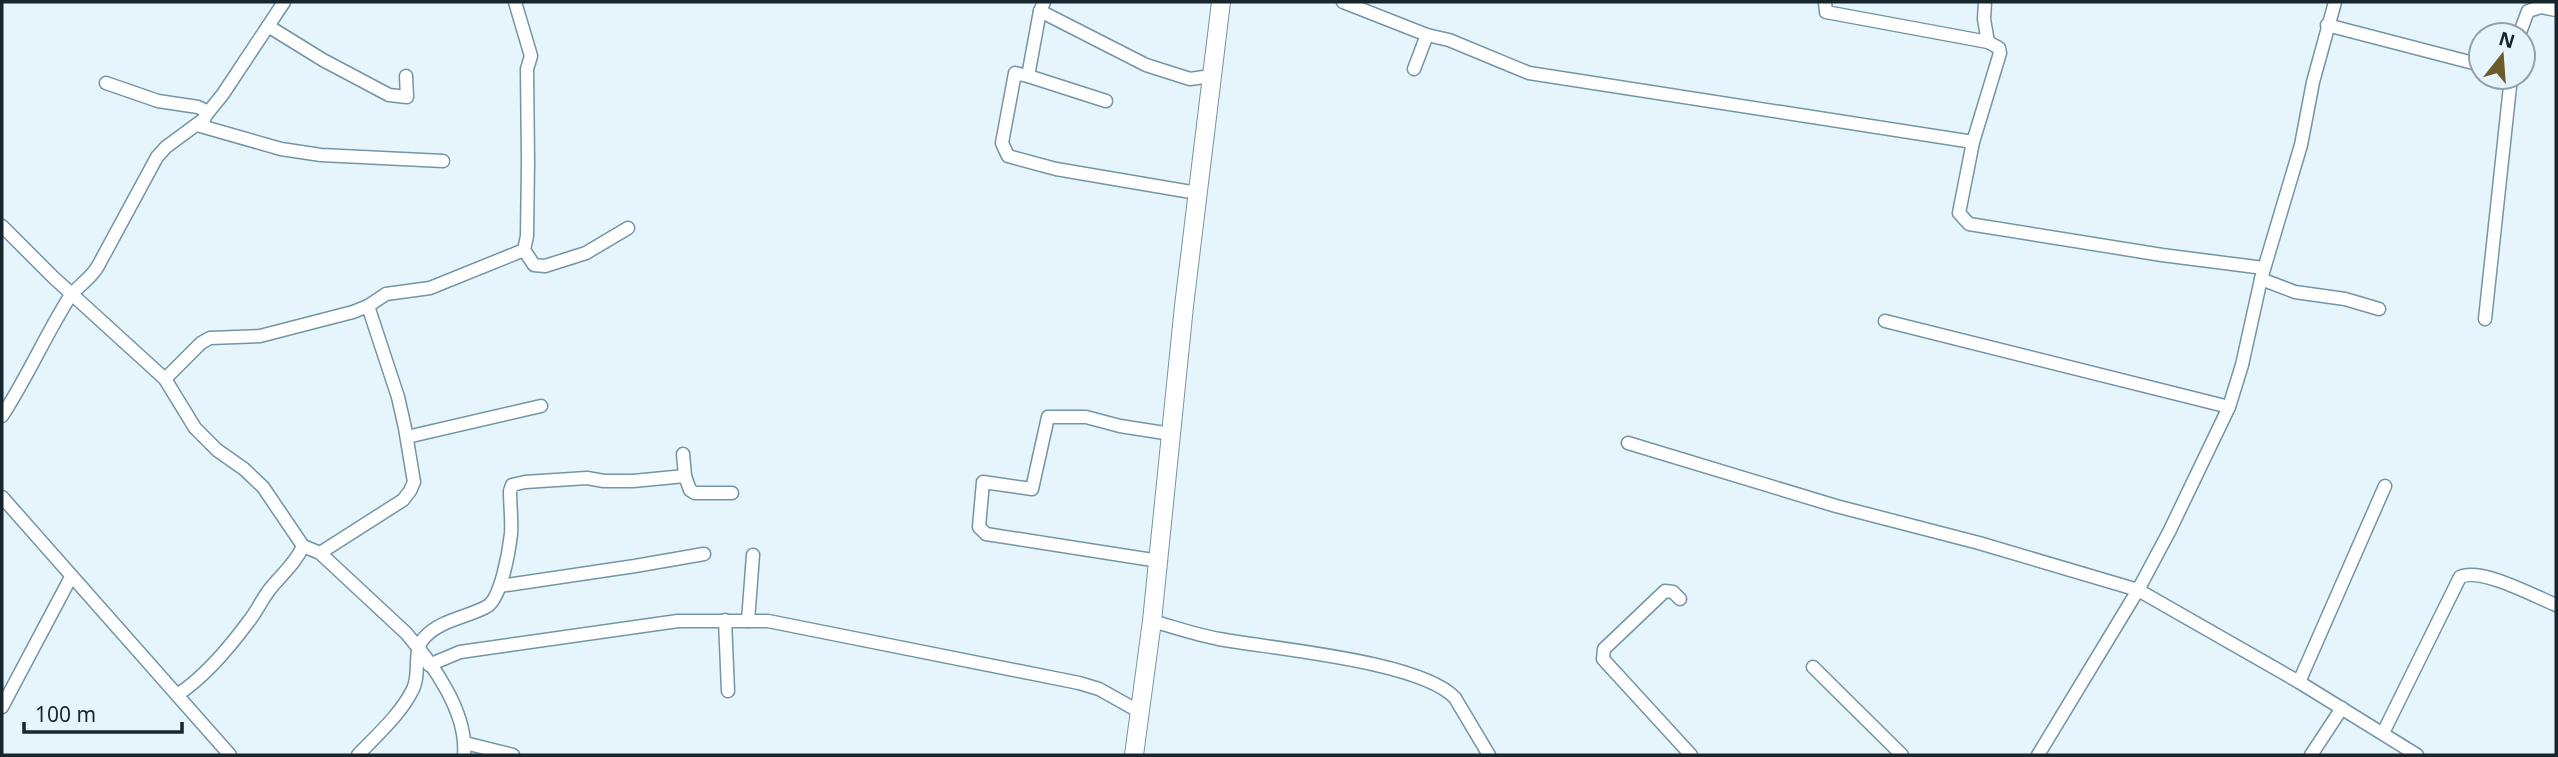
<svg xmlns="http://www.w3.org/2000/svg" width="2558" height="757" font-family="'Noto Sans',sans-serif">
<rect width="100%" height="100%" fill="#e6f5fc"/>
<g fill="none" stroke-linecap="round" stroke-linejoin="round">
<defs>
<g id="street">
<polyline points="1044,2 1040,11 1146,65 1190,79 1211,76"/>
<polyline points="1343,2 1427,35 1449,40 1529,73 1973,142"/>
<polyline points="1825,2 1826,12 1988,42 1999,48 2000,53 1973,142 1959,213 1969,224 2162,255 2264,268"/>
<polyline points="1985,2 1984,19 1988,42"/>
<polyline points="1040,11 1028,76 1106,101"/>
<polyline points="2327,25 2481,65"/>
<polyline points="268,26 323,60 389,95 407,97 406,76"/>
<polyline points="2519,35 2528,11 2541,7 2556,10"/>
<polyline points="1414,69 1427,35"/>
<polyline points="1028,76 1015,73 1002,143 1008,156 1056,169 1197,193"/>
<polyline points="206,115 223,94 284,2"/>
<polyline points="197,125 281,149 321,155 443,161"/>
<path d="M2,226L53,277L165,379L195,428L217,450L244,469L263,487L303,546L320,553L406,633C433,664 468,713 464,755"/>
<polyline points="524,250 534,265 545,266 586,253 628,228"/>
<polyline points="2261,279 2295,292 2345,299 2379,309"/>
<polyline points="2485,319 2511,77"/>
<polyline points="1885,321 2229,407"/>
<polyline points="165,379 201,343 210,338 260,336 353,312 368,306 386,294 430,288 524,250 527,236 528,162 527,69 531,56 515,2"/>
<path d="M2,416C27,378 45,336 69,298C77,286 90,280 98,266L157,157L166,147L204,119L206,115L204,110L198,107L158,101L106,83"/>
<polyline points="407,437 541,406"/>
<polyline points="1628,443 1836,506 1979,543 2138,590 2299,682 2417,755"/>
<polyline points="683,454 685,476 690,490 695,493 732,493"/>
<polyline points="2,497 230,755"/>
<polyline points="320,553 403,500 410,491 414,482 405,428 398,397 368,306"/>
<polyline points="1159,561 986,534 979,527 983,482 1032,489 1048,417 1086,417 1120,426 1171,434"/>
<polyline points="500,586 635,566 704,554"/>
<polyline points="1680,599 1673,592 1665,591 1604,649 1603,659 1691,755"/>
<polyline points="725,620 728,691"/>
<polyline points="748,621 753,555"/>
<path d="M1152,621C1174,627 1197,635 1219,639C1273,649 1421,661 1455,698L1489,755"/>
<polyline points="429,665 460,652 678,621 768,621 1079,683 1099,689 1140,712"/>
<polyline points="1813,667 1902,755"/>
<polyline points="2299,682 2385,486"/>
<path d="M177,695C205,677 229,648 249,621C257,611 262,599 270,589C281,575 296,563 303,546"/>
<polyline points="2,707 71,577"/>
<path d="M2383,733L2460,577C2481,567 2534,596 2556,605"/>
<polyline points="465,743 513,755"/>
<path d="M358,755C377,735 401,714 413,689C421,673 412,651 424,638C440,620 465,618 486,607C501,600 509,551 511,534C512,520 510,505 510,491L512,485L525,482L587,478L604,481H633L685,476"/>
<polyline points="2038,755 2138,590 2169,532 2229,407 2242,365 2261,279 2301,145 2313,82 2335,2"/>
<polyline points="2311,755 2342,708"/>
</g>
<polyline id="secondary" points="1134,755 1152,621 1184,306 1221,2"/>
</defs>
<!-- street casing -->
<use href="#street" stroke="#7395a5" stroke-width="15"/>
<!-- secondary casing -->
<use href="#secondary" stroke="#7395a5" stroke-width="20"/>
<!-- street -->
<use href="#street" stroke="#fff" stroke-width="12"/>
<!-- secondary -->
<use href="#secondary" stroke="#fff" stroke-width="18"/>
</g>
<!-- border -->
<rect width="2558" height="757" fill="none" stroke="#17252c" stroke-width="7"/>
<!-- north arrow -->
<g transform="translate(2502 56) rotate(17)"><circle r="33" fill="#e6f5fc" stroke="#93a2a9" stroke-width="2"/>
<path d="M0-5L12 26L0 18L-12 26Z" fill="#6c5c2a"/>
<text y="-10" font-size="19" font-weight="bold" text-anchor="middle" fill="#17252c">N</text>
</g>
<!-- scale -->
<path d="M24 722v10h158v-10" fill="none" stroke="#17252c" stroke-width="3.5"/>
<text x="35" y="722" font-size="21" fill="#17252c" stroke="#e6f5fc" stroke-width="5" paint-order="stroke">100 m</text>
</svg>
